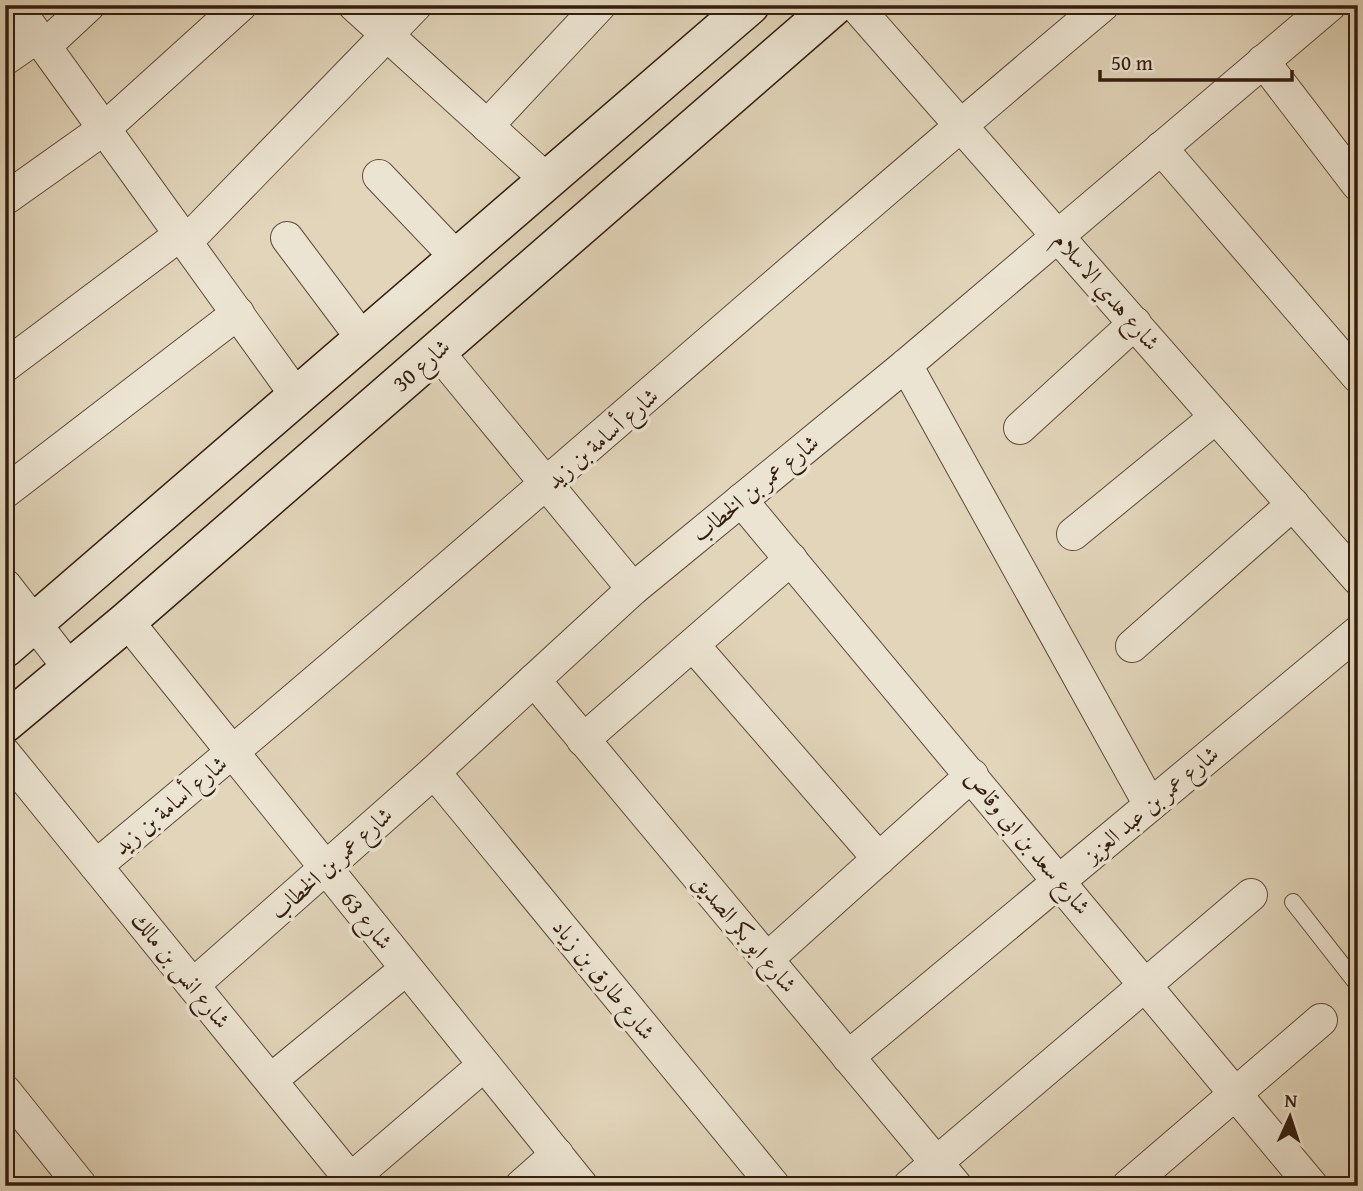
<svg xmlns="http://www.w3.org/2000/svg" width="1363" height="1191" font-family="'Gentium Book Plus',Amiri,serif">
<rect width="100%" height="100%" fill="#e2d5ba"/>
<filter id="stains"><feTurbulence type="fractalNoise" baseFrequency=".00286" numOctaves="4"/><feColorMatrix values="0 0 0 0 .2 0 0 0 0 .09 0 0 0 0 .02 0 0 0 .5 -.17"/></filter>
<radialGradient id="worn" r=".72"><stop offset=".6" stop-color="#630" stop-opacity="0"/><stop offset="1" stop-color="#630" stop-opacity=".3"/></radialGradient>
<g fill="none" stroke-linecap="round" stroke-linejoin="round">
<defs>
<polyline id="lane" points="1293,902 1358,985"/>
<g id="street">
<polyline points="15,5 296,395"/>
<polyline points="354,5 548,181"/>
<polyline points="855,5 1358,579"/>
<polyline points="45,46 89,5"/>
<polyline points="5,59 38,36"/>
<polyline points="1263,61 1358,185"/>
<polyline points="487,126 600,5"/>
<polyline points="1161,148 1358,377"/>
<polyline points="379,176 457,258"/>
<polyline points="5,199 105,128 241,5"/>
<polyline points="287,238 362,338"/>
<polyline points="187,241 416,5"/>
<polyline points="437,351 633,589"/>
<polyline points="906,365 1150,805"/>
<polyline points="5,366 181,234"/>
<polyline points="1020,428 1135,323"/>
<polyline points="5,492 238,313"/>
<polyline points="741,500 1312,1186"/>
<polyline points="1073,534 1216,417"/>
<polyline points="5,585 70,669"/>
<polyline points="127,621 582,1186"/>
<polyline points="693,645 879,859"/>
<polyline points="1132,646 1293,504"/>
<polyline points="534,680 956,1186"/>
<polyline points="583,740 791,559"/>
<polyline points="5,754 356,1186"/>
<polyline points="434,772 774,1186"/>
<path d="M96,866C436,584 765,289 1103,5"/>
<polyline points="767,959 972,775"/>
<polyline points="193,985 434,772 633,589 906,365 1330,5"/>
<polyline points="848,1057 1358,632"/>
<polyline points="271,1080 406,969"/>
<polyline points="5,1091 81,1186"/>
<polyline points="351,1179 484,1065"/>
<polyline points="521,1186 557,1154"/>
<polyline points="909,1186 1251,895"/>
<polyline points="1128,1186 1321,1020"/>
</g>
<g id="secondary">
<polyline points="5,648 750,5"/>
<polyline points="5,723 127,621 835,5"/>
</g>
</defs>
<!-- lane casing -->
<use href="#lane" stroke="#5f4b3a" stroke-width="18"/>
<!-- street casing -->
<use href="#street" stroke="#5f4b3a" stroke-width="34"/>
<!-- secondary casing -->
<use href="#secondary" stroke="#331d0f" stroke-width="41"/>
<!-- lane -->
<use href="#lane" stroke="#ece4d2" stroke-width="16"/>
<!-- street -->
<use href="#street" stroke="#ece4d2" stroke-width="32"/>
<!-- secondary -->
<use href="#secondary" stroke="#ece4d2" stroke-width="38"/>
</g>
<g text-anchor="middle" stroke-width="7" stroke-linejoin="round" paint-order="stroke">
<!-- street labels -->
<g font-size="23" fill="#331d0f" stroke="#ece4d2">
<text transform="translate(1107 291) rotate(49)" y="8">شارع هدي الاسلام</text>
<text transform="translate(421 365) rotate(-41)" y="8">شارع 30</text>
<text transform="translate(602 438) rotate(-41)" y="8">شارع أسامة بن زيد</text>
<text transform="translate(755 488) rotate(-39)" y="8">شارع عمر بن الخطاب</text>
<text transform="translate(1151 804) rotate(-40)" y="8">شارع عمر بن عبد العزيز</text>
<text transform="translate(170 805) rotate(-40)" y="8">شارع أسامة بن زيد</text>
<text transform="translate(1028 842) rotate(50)" y="8">شارع سعد بن ابى وقاص</text>
<text transform="translate(331 863) rotate(-42)" y="8">شارع عمر بن الخطاب</text>
<text transform="translate(367 920) rotate(51)" y="8">شارع 63</text>
<text transform="translate(745 933) rotate(50)" y="8">شارع ابو بكر الصديق</text>
<text transform="translate(181 970) rotate(51)" y="8">شارع انس بن مالك</text>
<text transform="translate(604 979) rotate(51)" y="8">شارع طارق بن زياد</text>
</g>
</g>
<!-- margin -->
<rect width="1363" height="1191" fill="none" stroke="#e2d5ba" stroke-width="28"/>
<rect x="7" y="7" width="1349" height="1177" fill="none" stroke="#331d0f" stroke-width="3.5"/>
<rect x="14" y="14" width="1335" height="1163" fill="none" stroke="#331d0f" stroke-width="2"/>
<!-- north arrow -->
<g transform="translate(1290 1117) rotate(3)" stroke="#ece4d2" stroke-width="5" paint-order="stroke">
<path d="M0-5L12 26L0 18L-12 26Z" fill="#331d0f"/>
<text y="-10" font-size="19" font-weight="bold" text-anchor="middle" fill="#331d0f">N</text>
</g>
<!-- scale -->
<path d="M1100 70v10h192v-10" fill="none" stroke="#331d0f" stroke-width="3.5"/>
<text x="1111" y="70" font-size="21" fill="#331d0f" stroke="#ece4d2" stroke-width="5" paint-order="stroke">50 m</text>
<rect width="100%" height="100%" filter="url(#stains)"/>
<rect width="100%" height="100%" fill="url(#worn)"/>
</svg>
